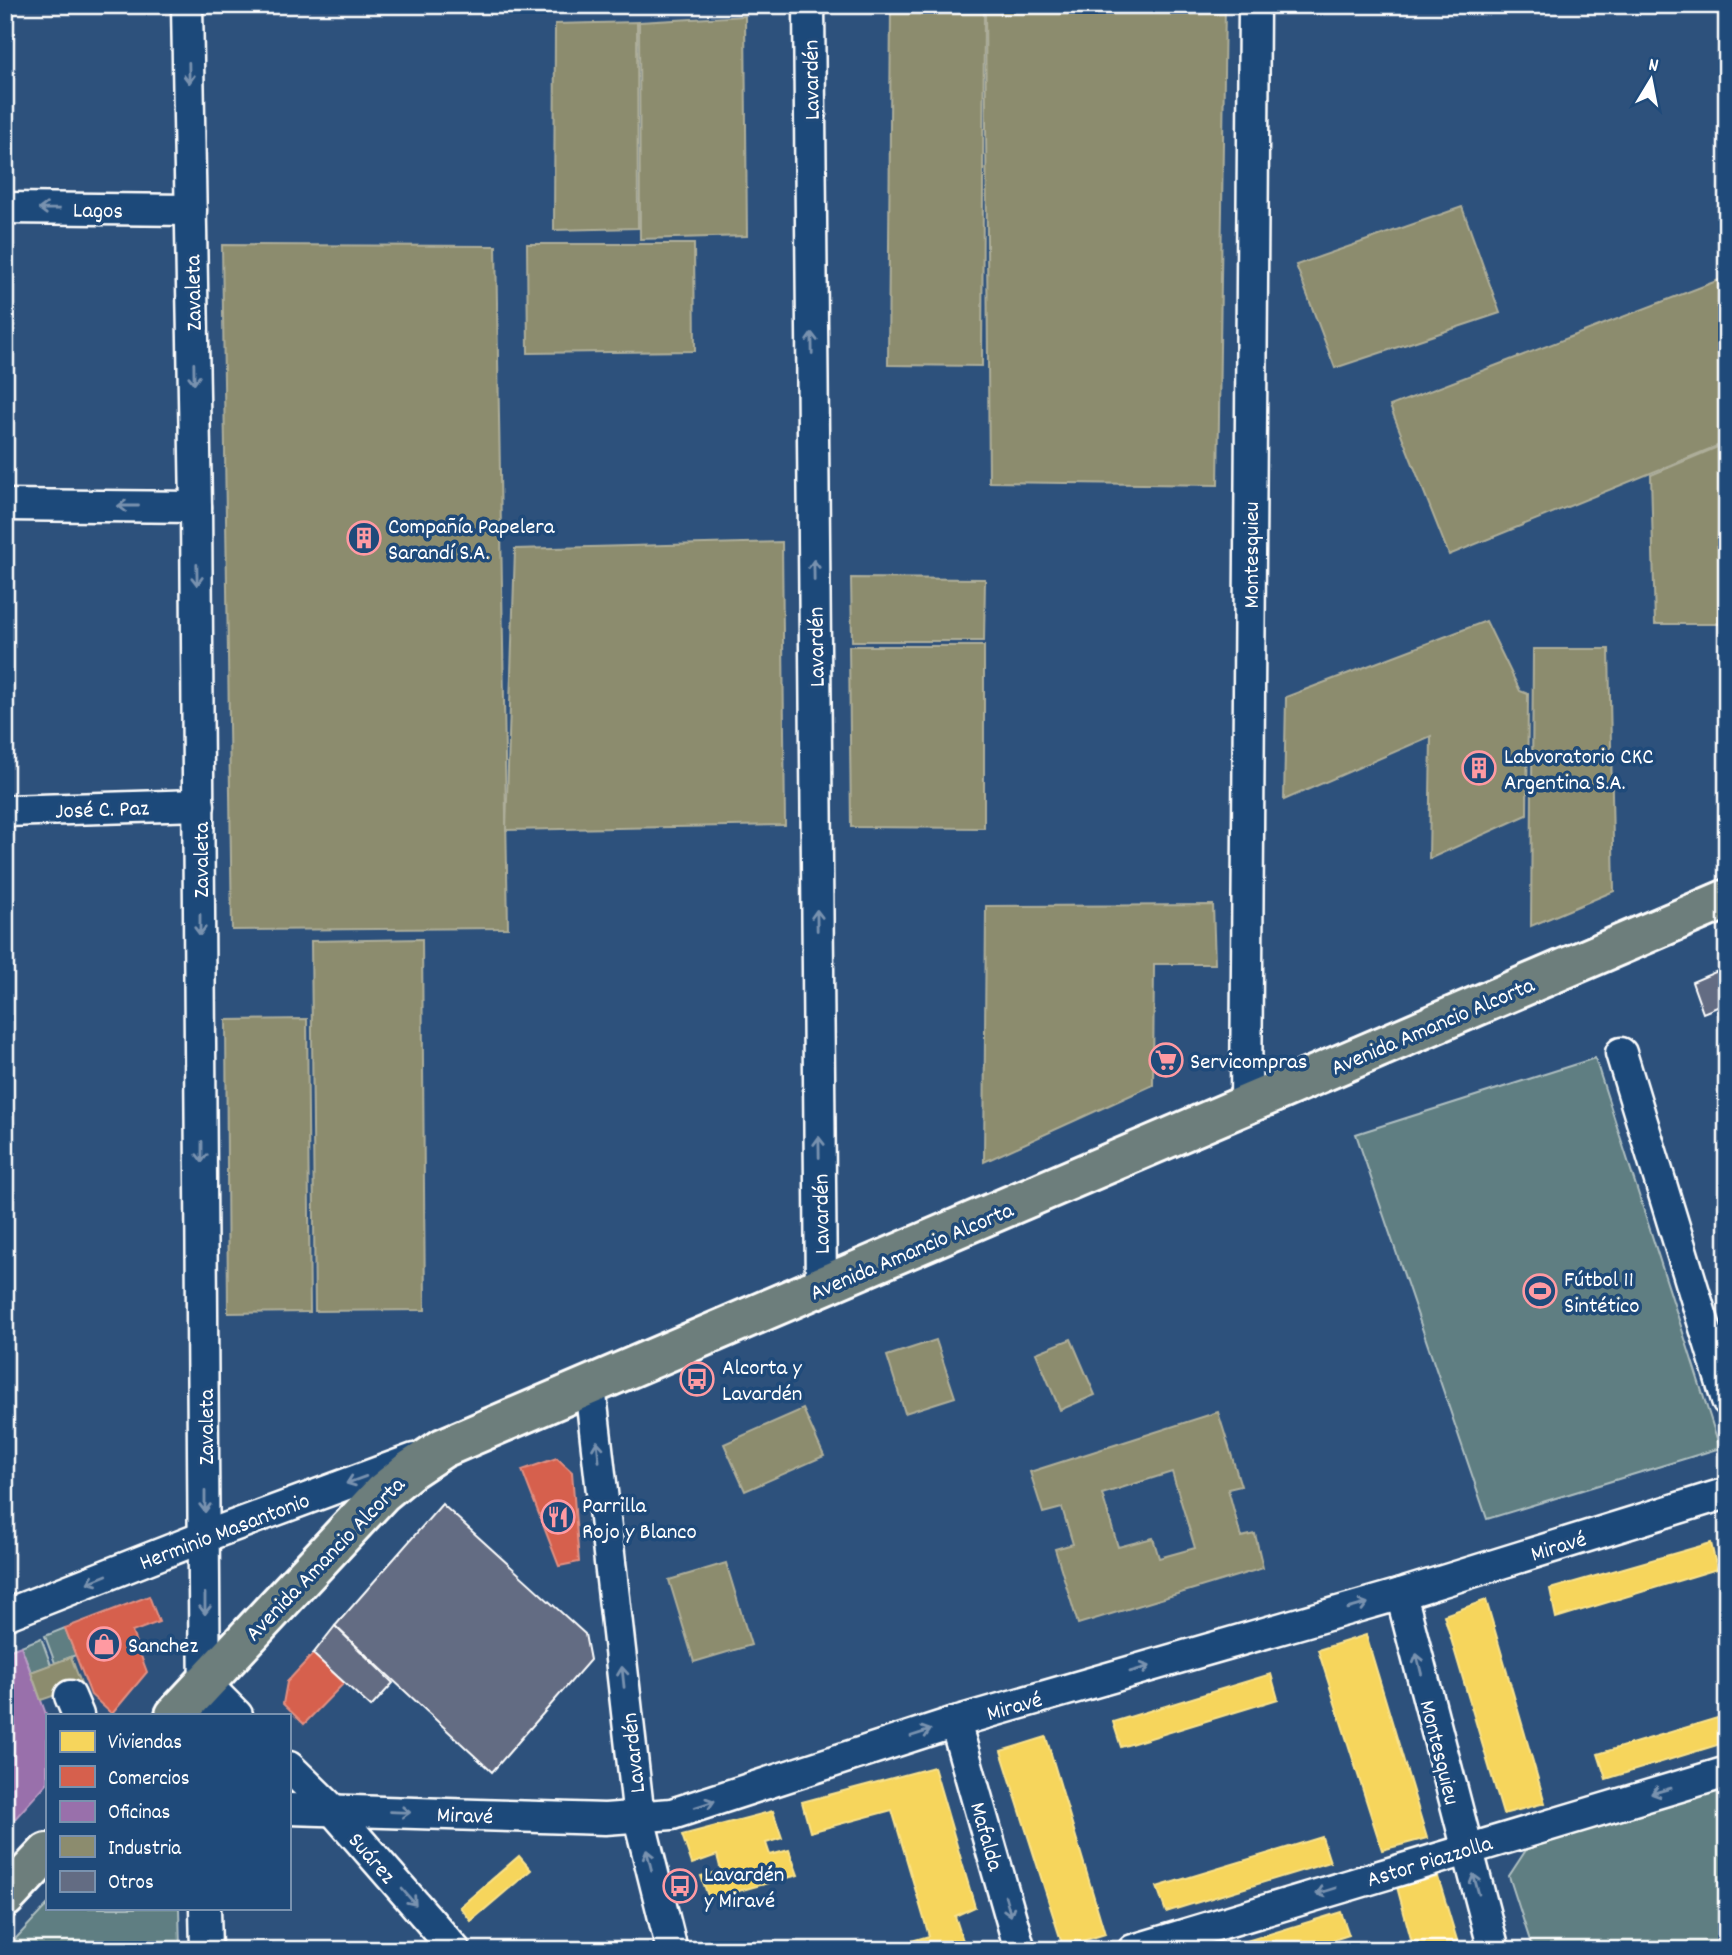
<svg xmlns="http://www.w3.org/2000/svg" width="1732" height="1955" font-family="Dekko,sans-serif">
<rect width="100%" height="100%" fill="#2d517c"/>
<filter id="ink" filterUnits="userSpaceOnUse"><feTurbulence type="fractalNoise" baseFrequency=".0143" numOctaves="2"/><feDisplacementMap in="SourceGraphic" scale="14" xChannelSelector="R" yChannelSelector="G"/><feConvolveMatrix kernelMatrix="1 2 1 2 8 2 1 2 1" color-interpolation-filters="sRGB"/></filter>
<g filter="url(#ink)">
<!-- green -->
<g fill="#5e7e82" stroke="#aebec0" stroke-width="2">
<polygon points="1595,1058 1720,1448 1487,1519 1356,1134"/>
<polygon points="65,1628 76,1655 55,1663 45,1636"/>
<polygon points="41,1638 51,1665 31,1672 21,1646"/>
<polygon points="1727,1788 1727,1950 1533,1950 1509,1876 1528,1847"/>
<polygon points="47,1905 47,1908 179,1908 180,1950 5,1950"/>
</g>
<!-- homes -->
<g fill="#f6d55c" stroke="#f9e28d" stroke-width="2">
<polygon points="1711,1543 1717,1569 1556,1618 1550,1589"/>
<polygon points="1486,1600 1545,1803 1503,1814 1444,1615"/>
<polygon points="1366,1635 1427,1838 1382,1850 1318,1650"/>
<polygon points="1271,1674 1278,1699 1121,1747 1113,1722"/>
<polygon points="1727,1715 1727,1742 1606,1779 1598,1754"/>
<polygon points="1046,1737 1105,1934 1063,1947 1001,1751"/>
<polygon points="934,1767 975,1907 955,1916 966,1950 880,1950 929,1936 892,1810 810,1832 802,1802"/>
<polygon points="773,1811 782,1838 766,1843 770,1855 789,1850 798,1875 709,1899 701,1876 721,1871 717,1855 692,1864 682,1835"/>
<polygon points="1322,1837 1330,1862 1166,1912 1157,1887"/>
<polygon points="519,1856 531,1870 471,1921 460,1907"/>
<polygon points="1438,1877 1460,1950 1414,1950 1397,1887"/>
<polygon points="1341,1912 1349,1935 1301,1950 1217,1950"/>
</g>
<!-- shops -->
<g fill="#d6604d" stroke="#e29082" stroke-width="2">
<polygon points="557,1458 572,1472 579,1562 559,1566 522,1470"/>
<polygon points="149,1596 159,1622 132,1632 147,1672 112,1714 91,1695 65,1628"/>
<polygon points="313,1654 344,1683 304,1724 283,1704 287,1682"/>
</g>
<!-- offices -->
<polygon fill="#9970ab" stroke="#b89bc4" stroke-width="2" points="21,1646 47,1717 47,1783 5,1830 5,1652"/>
<!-- industry -->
<g fill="#8c8c6e" stroke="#aeae9a" stroke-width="2" fill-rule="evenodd">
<polygon points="891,5 984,5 982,366 888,365"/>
<polygon points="985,5 1225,5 1218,485 989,482"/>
<polygon points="745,16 747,236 640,239 639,22"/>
<polygon points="637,22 638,228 554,230 555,24"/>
<polygon points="1462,207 1500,313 1335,368 1296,265"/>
<polygon points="527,244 694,244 695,351 528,353"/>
<polygon points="222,245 496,246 508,928 232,930"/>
<polygon points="1727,277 1727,442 1449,555 1390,406"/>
<polygon points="1727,443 1727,624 1655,624 1651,475"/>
<polygon points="782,542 785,825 506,830 515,549"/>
<polygon points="851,578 985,579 984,641 852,641"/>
<polygon points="1486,621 1520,691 1528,694 1527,815 1429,859 1431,736 1284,800 1286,697"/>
<polygon points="849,646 984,646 984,828 851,827"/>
<polygon points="1533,649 1609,649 1614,891 1531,926"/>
<polygon points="1213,905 1215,964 1154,964 1153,1085 984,1162 986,906"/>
<polygon points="422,939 425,1310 315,1311 311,941"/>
<polygon points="307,1019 310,1312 228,1313 226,1020"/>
<polygon points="1071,1339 1095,1395 1060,1410 1036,1353"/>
<polygon points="936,1340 955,1397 905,1413 887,1356"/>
<polygon points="803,1409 824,1456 745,1491 724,1444"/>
<path d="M1218,1412L1241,1486L1228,1489L1241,1537L1255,1534L1263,1568L1078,1624L1055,1549L1073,1544L1062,1508L1043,1513L1030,1472ZM1172,1472L1195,1548L1159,1558L1153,1538L1118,1547L1102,1494Z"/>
<polygon points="726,1563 751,1645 694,1662 669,1580"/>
<polygon points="71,1657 82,1686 41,1700 31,1672"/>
</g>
<!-- building -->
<g fill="#636c83" stroke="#fff" stroke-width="2">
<polygon points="1727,967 1727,1003 1703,1013 1692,982"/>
<polygon points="442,1504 585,1634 590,1660 492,1772 335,1626"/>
<polygon points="335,1626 393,1683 371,1707 313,1654"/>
</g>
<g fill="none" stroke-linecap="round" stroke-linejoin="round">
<defs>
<g id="minor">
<polyline points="187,5 196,507 205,1715"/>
<polyline points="809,5 821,1289"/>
<polyline points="5,208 191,210"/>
<polyline points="5,505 196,507"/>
<polyline points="5,811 199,805"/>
<polyline points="1621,1053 1727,1400"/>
<polyline points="1246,1105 1254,5"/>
<polyline points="590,1386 639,1818 672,1950"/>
<polyline points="1401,1594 1494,1950"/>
<polyline points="5,1615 206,1536 414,1459"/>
<polyline points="205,1683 237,1715"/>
<polyline points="70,1696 78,1715"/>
<polyline points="955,1722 1020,1950"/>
<polyline points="289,1767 332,1809 455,1950"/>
<polyline points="289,1809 605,1819 672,1814 955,1722 1401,1594 1727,1493"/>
<polyline points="205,1908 206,1950"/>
<polyline points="1133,1950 1727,1772"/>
</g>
<g id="major">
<polyline points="175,1715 382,1493 410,1470 443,1448 1727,899"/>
<polyline points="5,1898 47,1853"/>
</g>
</defs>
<!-- minor casing -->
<use href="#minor" stroke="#fff" stroke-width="35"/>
<!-- major casing -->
<use href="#major" stroke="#fff" stroke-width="44"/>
<!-- minor -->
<use href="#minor" stroke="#1f4a7a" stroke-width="30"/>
<!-- major -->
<use href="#major" stroke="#6d7e7c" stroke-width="38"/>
</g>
<!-- one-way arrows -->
<defs><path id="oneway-shaft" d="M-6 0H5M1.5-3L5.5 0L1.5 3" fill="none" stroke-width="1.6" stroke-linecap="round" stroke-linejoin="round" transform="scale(1.75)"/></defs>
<g stroke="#7992af">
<use href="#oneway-shaft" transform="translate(189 73) rotate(89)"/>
<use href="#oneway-shaft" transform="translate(49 209) rotate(-179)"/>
<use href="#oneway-shaft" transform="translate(812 343) rotate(-91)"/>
<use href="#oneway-shaft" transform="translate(194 374) rotate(89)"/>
<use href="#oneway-shaft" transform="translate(128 506) rotate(-180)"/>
<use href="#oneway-shaft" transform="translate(814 570) rotate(-91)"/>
<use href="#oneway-shaft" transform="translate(197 575) rotate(89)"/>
<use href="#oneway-shaft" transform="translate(817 920) rotate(-91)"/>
<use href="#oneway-shaft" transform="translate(200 925) rotate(90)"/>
<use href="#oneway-shaft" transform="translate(819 1147) rotate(-91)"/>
<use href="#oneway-shaft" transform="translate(202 1152) rotate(90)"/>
<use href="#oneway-shaft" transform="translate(598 1451) rotate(-96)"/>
<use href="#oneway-shaft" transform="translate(356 1480) rotate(160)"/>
<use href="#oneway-shaft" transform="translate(205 1502) rotate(90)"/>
<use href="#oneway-shaft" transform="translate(97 1579) rotate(158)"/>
<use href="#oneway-shaft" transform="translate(205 1604) rotate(90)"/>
<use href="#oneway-shaft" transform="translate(1358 1606) rotate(-16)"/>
<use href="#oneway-shaft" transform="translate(1419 1664) rotate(-104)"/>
<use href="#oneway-shaft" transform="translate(1140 1669) rotate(-16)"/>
<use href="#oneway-shaft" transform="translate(623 1677) rotate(-96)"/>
<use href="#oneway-shaft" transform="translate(921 1733) rotate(-18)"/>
<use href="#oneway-shaft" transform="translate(1661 1791) rotate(164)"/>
<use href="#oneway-shaft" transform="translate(705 1804) rotate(-18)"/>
<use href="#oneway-shaft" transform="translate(400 1812) rotate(2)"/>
<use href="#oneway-shaft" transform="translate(649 1860) rotate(-104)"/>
<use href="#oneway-shaft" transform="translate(1476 1884) rotate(-106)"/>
<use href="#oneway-shaft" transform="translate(1326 1891) rotate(163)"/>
<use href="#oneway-shaft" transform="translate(409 1897) rotate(49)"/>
<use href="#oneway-shaft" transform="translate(1008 1906) rotate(74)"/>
</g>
</g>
<!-- icons -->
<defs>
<symbol id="building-ring" viewBox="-11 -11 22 22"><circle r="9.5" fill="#1f4a7a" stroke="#ff9aa2" stroke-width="1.5"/><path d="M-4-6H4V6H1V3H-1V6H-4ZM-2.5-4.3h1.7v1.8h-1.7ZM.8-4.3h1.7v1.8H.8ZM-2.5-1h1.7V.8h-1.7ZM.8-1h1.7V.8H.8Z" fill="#ff9aa2"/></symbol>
<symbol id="supermarket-ring" viewBox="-11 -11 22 22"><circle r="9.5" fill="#1f4a7a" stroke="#ff9aa2" stroke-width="1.5"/><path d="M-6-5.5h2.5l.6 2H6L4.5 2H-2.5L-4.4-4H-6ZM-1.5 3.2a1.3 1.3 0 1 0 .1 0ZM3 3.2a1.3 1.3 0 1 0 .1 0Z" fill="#ff9aa2"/></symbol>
<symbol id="stadium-ring" viewBox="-11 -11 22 22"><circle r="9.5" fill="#1f4a7a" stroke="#ff9aa2" stroke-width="1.5"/><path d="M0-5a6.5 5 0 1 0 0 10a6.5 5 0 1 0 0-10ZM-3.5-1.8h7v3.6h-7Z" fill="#ff9aa2"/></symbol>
<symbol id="bus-ring" viewBox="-11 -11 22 22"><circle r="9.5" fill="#1f4a7a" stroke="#ff9aa2" stroke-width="1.5"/><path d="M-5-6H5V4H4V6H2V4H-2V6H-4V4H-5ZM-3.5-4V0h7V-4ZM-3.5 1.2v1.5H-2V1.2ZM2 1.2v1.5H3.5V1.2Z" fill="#ff9aa2"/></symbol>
<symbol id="restaurant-ring" viewBox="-11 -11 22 22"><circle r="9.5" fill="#1f4a7a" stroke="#ff9aa2" stroke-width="1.5"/><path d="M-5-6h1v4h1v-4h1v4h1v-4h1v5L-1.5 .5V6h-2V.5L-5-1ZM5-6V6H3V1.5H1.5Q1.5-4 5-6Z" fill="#ff9aa2"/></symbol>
<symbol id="shop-ring" viewBox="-11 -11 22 22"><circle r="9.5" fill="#1f4a7a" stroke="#ff9aa2" stroke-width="1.5"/><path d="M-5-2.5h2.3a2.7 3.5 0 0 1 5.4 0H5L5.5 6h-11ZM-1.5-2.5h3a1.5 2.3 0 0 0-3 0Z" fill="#ff9aa2"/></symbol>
</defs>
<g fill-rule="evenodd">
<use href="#building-ring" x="345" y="519" width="38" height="38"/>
<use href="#building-ring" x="1460" y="749" width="38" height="38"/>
<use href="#supermarket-ring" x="1147" y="1041" width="38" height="38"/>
<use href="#stadium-ring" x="1521" y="1272" width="38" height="38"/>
<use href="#bus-ring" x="678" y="1360" width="38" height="38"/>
<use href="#restaurant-ring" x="539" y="1498" width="38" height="38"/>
<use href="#shop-ring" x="85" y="1625" width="38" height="38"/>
<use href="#bus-ring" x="661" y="1867" width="38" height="38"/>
</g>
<g text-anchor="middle" stroke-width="7" stroke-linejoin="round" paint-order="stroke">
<!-- street labels -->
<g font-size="23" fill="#fff" stroke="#1f4a7a">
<text transform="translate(810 80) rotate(-91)" y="8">Lavardén</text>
<text transform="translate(98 209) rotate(1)" y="8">Lagos</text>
<text transform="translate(192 293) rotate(-91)" y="8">Zavaleta</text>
<text transform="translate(1250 555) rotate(-90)" y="8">Montesquieu</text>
<text transform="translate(815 647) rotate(-91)" y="8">Lavardén</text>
<text transform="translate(102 808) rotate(-2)" y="8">José C. Paz</text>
<text transform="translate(200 860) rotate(-90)" y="8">Zavaleta</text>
<text transform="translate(1432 1025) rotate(-23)" y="8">Avenida Amancio Alcorta</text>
<text transform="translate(820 1214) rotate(-91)" y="8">Lavardén</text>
<text transform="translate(911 1250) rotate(-23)" y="8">Avenida Amancio Alcorta</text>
<text transform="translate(205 1427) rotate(-90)" y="8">Zavaleta</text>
<text transform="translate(224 1530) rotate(-21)" y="8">Herminio Masantonio</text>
<text transform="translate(1558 1545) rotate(-17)" y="8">Miravé</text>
<text transform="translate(324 1558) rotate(-46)" y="8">Avenida Amancio Alcorta</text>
<text transform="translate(1014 1705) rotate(-16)" y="8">Miravé</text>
<text transform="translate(1441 1752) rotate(76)" y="8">Montesquieu</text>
<text transform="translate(632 1753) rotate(-96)" y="8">Lavardén</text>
<text transform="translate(465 1814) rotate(2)" y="8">Miravé</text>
<text transform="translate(988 1836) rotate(74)" y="8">Mafalda</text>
<text transform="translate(373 1857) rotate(49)" y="8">Suárez</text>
<text transform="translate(1429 1860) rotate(-17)" y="8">Astor Piazzolla</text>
</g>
<!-- poi labels -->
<g font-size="23" fill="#fff" stroke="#1f4a7a" text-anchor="start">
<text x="388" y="533">Compañía Papelera<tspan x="388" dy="26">Sarandí S.A.</tspan></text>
<text x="1504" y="763">Labvoratorio CKC<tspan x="1504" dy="26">Argentina S.A.</tspan></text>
<text x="1190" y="1068">Servicompras</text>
<text x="1564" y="1286">Fútbol 11<tspan x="1564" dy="26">Sintético</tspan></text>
<text x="722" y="1374">Alcorta y<tspan x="722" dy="26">Lavardén</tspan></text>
<text x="582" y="1512">Parrilla<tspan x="582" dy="26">Rojo y Blanco</tspan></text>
<text x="128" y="1652">Sanchez</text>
<text x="704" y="1881">Lavardén<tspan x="704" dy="26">y Miravé</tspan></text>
</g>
</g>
<!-- margin -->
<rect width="1732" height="1955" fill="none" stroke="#1f4a7a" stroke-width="28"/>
<rect x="14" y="14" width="1704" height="1927" fill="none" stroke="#fff" stroke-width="2.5" filter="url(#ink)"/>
<!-- legend -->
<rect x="46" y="1714" width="245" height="196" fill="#1f4a7a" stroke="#7992af" stroke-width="2"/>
<rect x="60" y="1731" width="35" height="21" fill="#f6d55c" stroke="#7992af" stroke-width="2"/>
<text x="108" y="1748" font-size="21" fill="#ffffff">Viviendas</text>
<rect x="60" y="1766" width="35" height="21" fill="#d6604d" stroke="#7992af" stroke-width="2"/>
<text x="108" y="1784" font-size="21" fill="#ffffff">Comercios</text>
<rect x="60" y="1801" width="35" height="21" fill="#9970ab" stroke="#7992af" stroke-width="2"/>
<text x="108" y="1818" font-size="21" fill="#ffffff">Oficinas</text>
<rect x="60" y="1836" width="35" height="21" fill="#8c8c6e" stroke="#7992af" stroke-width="2"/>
<text x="108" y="1854" font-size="21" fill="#ffffff">Industria</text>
<rect x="60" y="1871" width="35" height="21" fill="#636c83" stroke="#7992af" stroke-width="2"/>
<text x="108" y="1888" font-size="21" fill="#ffffff">Otros</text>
<!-- north arrow -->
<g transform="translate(1651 80) rotate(10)" stroke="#1f4a7a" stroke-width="5" paint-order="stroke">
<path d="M0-5L12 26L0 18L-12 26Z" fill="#ffffff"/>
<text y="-10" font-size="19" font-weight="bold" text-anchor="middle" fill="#ffffff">N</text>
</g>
</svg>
